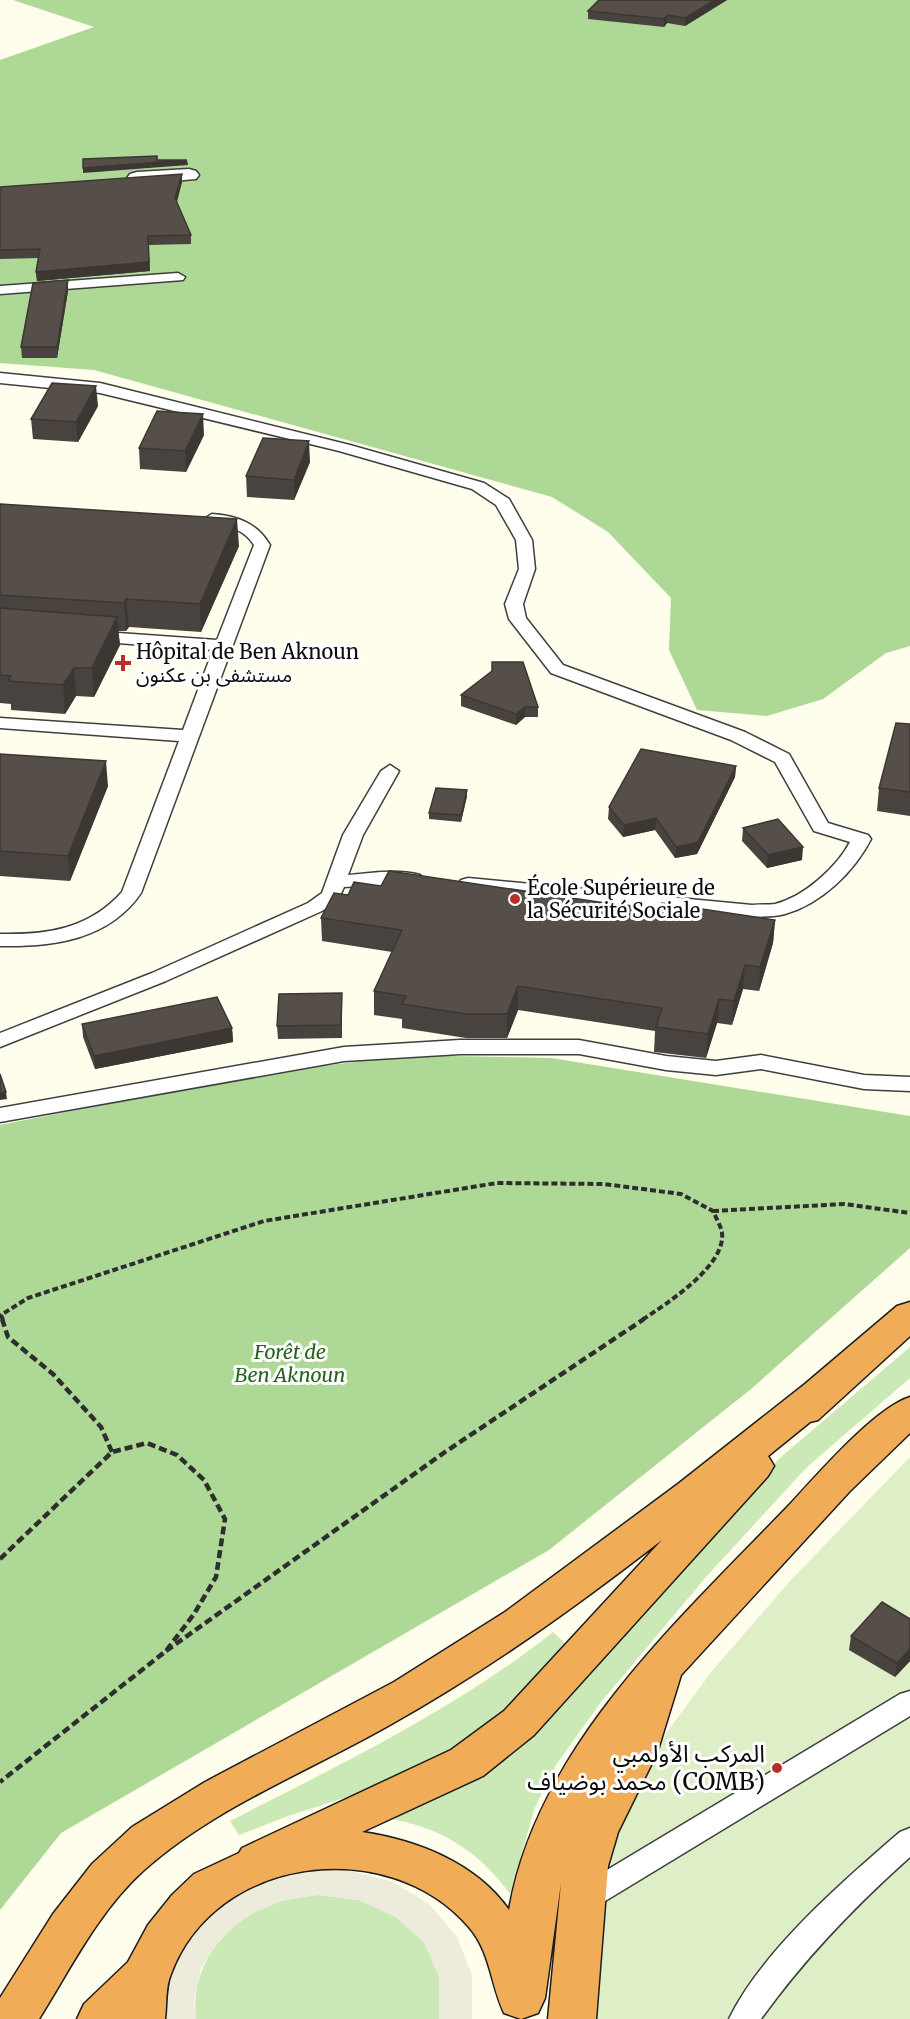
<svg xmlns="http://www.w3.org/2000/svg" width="910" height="2019" font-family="Merriweather,'Noto Sans Arabic',serif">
<rect width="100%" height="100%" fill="#fffdec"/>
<!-- green -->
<g fill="#cbe8b7">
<path d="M910,1347V1378L807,1467L706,1577L601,1702L556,1765L535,1807L510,1894C477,1849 441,1828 387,1818L729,1510L781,1457Z"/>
<path d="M553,1632L569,1647L518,1702L468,1744L394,1782L288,1816L239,1835L230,1821C341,1764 455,1710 553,1632Z"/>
<path d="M318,1895L359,1900L396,1917L424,1942L439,1976V2019H196C189,1964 229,1916 281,1901C293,1898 306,1897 318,1895Z"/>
</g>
<!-- forest -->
<g fill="#aed896">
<polygon points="13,0 910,0 910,646 886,653 823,699 767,716 697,710 669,650 671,598 608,532 552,497 94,370 0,363 0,60 94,27"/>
<polygon points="409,1055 551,1058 910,1116 910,1248 751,1389 549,1550 61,1833 0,1910 0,1125 253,1075"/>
</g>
<!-- pitch -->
<polygon fill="#deefc8" points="910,1457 910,2019 596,2019 592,1938 622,1804 667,1732 712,1671 790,1581"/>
<!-- plaza -->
<polygon fill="#edebdc" points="295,1870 346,1870 391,1881 429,1904 457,1937 472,1975 472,2019 439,2019 439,1976 424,1942 396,1917 359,1900 318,1895 281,1901 247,1916 220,1939 201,1968 194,2001 196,2019 167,2019 164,1997 177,1952 205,1914 246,1886"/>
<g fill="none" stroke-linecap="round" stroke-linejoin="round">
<defs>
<g id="lane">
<polygon points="178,273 185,277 183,280 0,294 0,286"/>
<path d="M0,373L100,383L350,445L484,483L509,499L532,540L535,569L523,604L526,618L563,665L745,732L789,754L828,823L868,835L871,839C854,872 821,904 785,914C774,917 763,916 752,917L461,888L458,884L461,880L468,878L752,905C760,904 768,905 775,904C804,897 837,867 850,842L814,831L775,762L731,740L551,673L509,619L505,604L519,569L516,540L496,505L472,489L339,451L100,393L0,383Z"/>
<path d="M212,514C238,516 257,523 270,545L141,893C109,940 53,947 0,946V934C47,935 89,929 122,892L179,741L0,728V718L183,730L213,650L90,641L81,636L90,631L217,640L254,545C242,526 225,527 206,522L204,519Z"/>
<path d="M390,765L399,771L363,835L348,875C372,873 396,869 420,875L423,879L420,883L344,887L338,900L322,911L166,981L0,1047V1033L152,973L308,903L322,893L343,835L381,771Z"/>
<polygon points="460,1040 579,1040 666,1056 716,1061 761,1055 864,1075 910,1077 910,1091 864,1089 761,1069 716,1075 666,1070 579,1054 460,1054 344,1061 0,1122 0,1108 344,1047"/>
<polygon points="910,1691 910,1716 592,1909 582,1912 572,1909 567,1900 572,1891 900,1694"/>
<path d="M910,1828V1857C854,1907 805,1958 761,2019H729C761,1952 844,1880 900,1832Z"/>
</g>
<polygon id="street" points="189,169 196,171 199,175 196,179 137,184 130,182 127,178 130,174 137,172"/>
<path id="highway" d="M910,1302V1336L818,1420L810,1422L768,1456L774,1466L768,1476L534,1735L483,1776L362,1832C417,1840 476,1863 509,1910C537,1746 682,1617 792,1502C819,1473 875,1408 910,1397V1433L850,1491L681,1675L657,1753L618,1832L608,1866L596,2019H548L561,1883L545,1998L538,2013L521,2019L504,2013C490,1983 491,1952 468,1926C388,1834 215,1855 171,1974C165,1988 167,2004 165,2019H77L84,2004L128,1962L148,1925L172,1895L194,1874L239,1853L242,1848L451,1750L504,1711L662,1540C574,1608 485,1672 388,1726C307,1772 213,1808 143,1871C98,1912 71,1968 39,2019H0V1998L53,1914L92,1864L132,1827L205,1782L394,1682L505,1612L678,1484L805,1384L897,1306Z"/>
</defs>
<!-- lane casing -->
<use href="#lane" stroke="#3f3f3f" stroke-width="3"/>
<!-- street casing -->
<use href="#street" stroke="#3f3f3f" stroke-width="3"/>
<!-- highway casing -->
<use href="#highway" stroke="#1d1d1d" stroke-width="3"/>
<!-- path-far1 -->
<g stroke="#2e2e2e" stroke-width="4" stroke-dasharray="6 3" stroke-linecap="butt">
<polyline points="713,1211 844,1204 910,1213"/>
<path d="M3,1320L1,1315L28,1298L264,1221L497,1183L604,1184L681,1194L713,1211C716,1218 721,1226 722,1233C726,1266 666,1304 642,1320"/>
</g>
<!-- path -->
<g stroke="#2e2e2e" stroke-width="4.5" stroke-dasharray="8 4" stroke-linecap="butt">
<polyline points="2,1319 8,1337 53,1374 101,1427 112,1452"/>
<polyline points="0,1559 112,1452 147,1443 177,1455 204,1480 225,1519 216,1577 194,1614 166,1651 0,1782"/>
<polyline points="166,1651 445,1452 644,1319"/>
</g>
<!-- lane -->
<use href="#lane" fill="#fff" fill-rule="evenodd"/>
<!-- street -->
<use href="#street" fill="#fff" fill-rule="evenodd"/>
<!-- highway -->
<use href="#highway" fill="#f1ac57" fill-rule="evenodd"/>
</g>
<!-- wall -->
<g fill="#49433f">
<polygon points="727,0 685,26 667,23 664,27 588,19 588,11"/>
<polygon points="182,182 177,202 191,235 191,244 148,245 150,271 37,281 36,272 39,258 0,259 0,187"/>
<polygon points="68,291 57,358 22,358 21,347"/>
<polygon points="98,406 78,442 33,439 31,419"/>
<polygon points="204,435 186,472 140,469 139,448"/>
<polygon points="310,462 294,500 247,497 246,476"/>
<polygon points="0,504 239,546 201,632 129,627 126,631 118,631 120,645 94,697 76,696 65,714 11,710 11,704 0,703"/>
<polygon points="492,662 538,707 538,717 525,717 516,725 461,706 461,695 492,671"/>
<polygon points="910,724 910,816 877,811 879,788"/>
<polygon points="0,754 108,786 70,881 0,876"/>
<polygon points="736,766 735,777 697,854 675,858 655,830 623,837 608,819 609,807"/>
<polygon points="467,796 461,822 429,819 429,813"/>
<polygon points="743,828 802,860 767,868 742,841"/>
<polygon points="381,886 659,911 775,920 773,943 759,991 743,989 732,1025 717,1023 706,1058 654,1052 655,1031 518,1010 507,1038 466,1038 402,1028 402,1019 374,1015 374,991 392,952 322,941 321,918 348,895"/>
<polygon points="342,993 342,1038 278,1039 277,1026"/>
<polygon points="82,1024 232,1028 233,1042 95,1069 83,1037"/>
<polygon points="910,1619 910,1661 895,1677 849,1650 851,1636"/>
</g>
<!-- shaded-wall -->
<g fill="#3c3733">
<polygon points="715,0 727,0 685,26 685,18"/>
<polygon points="667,15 667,23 664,27 664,19"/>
<polygon points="157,156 158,162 187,160 188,165 83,173 83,168"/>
<polygon points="182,174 182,182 175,207 175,198"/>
<polygon points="148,236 150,271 37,281 36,272"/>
<polygon points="68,280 68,291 57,358 57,347"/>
<polygon points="96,386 98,406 78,442 76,422"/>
<polygon points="203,414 204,435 186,472 185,451"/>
<polygon points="309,441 310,462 294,500 294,480"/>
<polygon points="237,519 239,546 201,632 200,604"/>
<polygon points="126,599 129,627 126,631 124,603"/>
<polygon points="117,617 120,645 94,697 92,668"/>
<polygon points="74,668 76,696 65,714 63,685"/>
<polygon points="525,707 525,717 516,725 516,714"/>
<polygon points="106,761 108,786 70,881 68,856"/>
<polygon points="736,766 735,777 697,854 675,858 676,847"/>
<polygon points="467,790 467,796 461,822 461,815"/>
<polygon points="656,818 655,830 623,837 624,825"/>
<polygon points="803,847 802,860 767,868 768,855"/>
<polygon points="775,920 773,943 759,991 760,967"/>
<polygon points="745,965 743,989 732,1025 734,1001"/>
<polygon points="518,986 518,1010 507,1038 507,1014"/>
<polygon points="719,999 717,1023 706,1058 708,1034"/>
<polygon points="232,1028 233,1042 95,1069 94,1056"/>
<polygon points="6,1092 7,1099 0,1100 0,1093"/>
<polygon points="910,1649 910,1661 895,1677 897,1663"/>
</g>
<!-- building -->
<g fill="#554e49" stroke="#3c3733" stroke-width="1.5">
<polygon points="599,0 715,0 685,18 667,15 664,19 588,11"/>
<polygon points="157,156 157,160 187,160 83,168 83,159"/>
<polygon points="182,174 175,198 191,235 148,236 149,262 36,272 40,249 0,250 0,187"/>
<polygon points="68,280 57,347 21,347 33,283"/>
<polygon points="52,383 96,386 76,422 31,419"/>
<polygon points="157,411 203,414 185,451 139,448"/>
<polygon points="263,438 309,441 294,480 246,476"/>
<polygon points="0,504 237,519 200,604 126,599 124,603 0,595"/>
<polygon points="0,608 117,617 92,668 74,668 63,685 8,681 11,676 0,675"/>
<polygon points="492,662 523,662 538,707 525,707 516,714 461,695 492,671"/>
<polygon points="896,723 910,724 910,792 879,788"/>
<polygon points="641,749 736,766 698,842 676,847 656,818 624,825 609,807"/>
<polygon points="0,754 106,761 68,856 0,851"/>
<polygon points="436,788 467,790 461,815 429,813"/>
<polygon points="778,819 803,847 768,855 743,828"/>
<polygon points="389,871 659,911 662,903 775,920 760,967 745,965 734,1001 719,999 708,1034 656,1027 662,1008 518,986 507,1014 466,1014 402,1004 406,996 374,991 402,930 321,918 334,893 348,895 354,882 381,886"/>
<polygon points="342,993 341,1025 277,1026 279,994"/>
<polygon points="217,997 232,1028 94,1056 82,1024"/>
<polygon points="0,1074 6,1092 0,1093"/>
<polygon points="882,1602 910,1619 910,1649 897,1663 851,1636"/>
</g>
<!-- markers -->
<g fill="#b92f28" stroke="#fff" stroke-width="2">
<path d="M120 654h6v6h6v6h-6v6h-6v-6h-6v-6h6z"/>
<circle cx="515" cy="899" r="6"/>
<circle cx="777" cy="1768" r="6"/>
</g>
<g text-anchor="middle" stroke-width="6" stroke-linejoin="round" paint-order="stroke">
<!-- poi labels -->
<g font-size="20" fill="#0c0c0c" stroke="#fff" text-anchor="start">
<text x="136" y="659">Hôpital de Ben Aknoun<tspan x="136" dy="23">مستشفى بن عكنون</tspan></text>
<text x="527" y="895">École Supérieure de<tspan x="527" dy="23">la Sécurité Sociale</tspan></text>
</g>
<!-- park labels -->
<g font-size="20" font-style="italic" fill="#26621e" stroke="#fff">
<text x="290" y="1359">Forêt de<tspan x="290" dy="23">Ben Aknoun</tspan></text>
</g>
<!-- near-poi labels -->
<g font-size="24" fill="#0c0c0c" stroke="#fff" text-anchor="end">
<text x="765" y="1762">المركب الأولمبي<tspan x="765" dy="28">محمد بوضياف (COMB)</tspan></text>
</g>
</g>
</svg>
